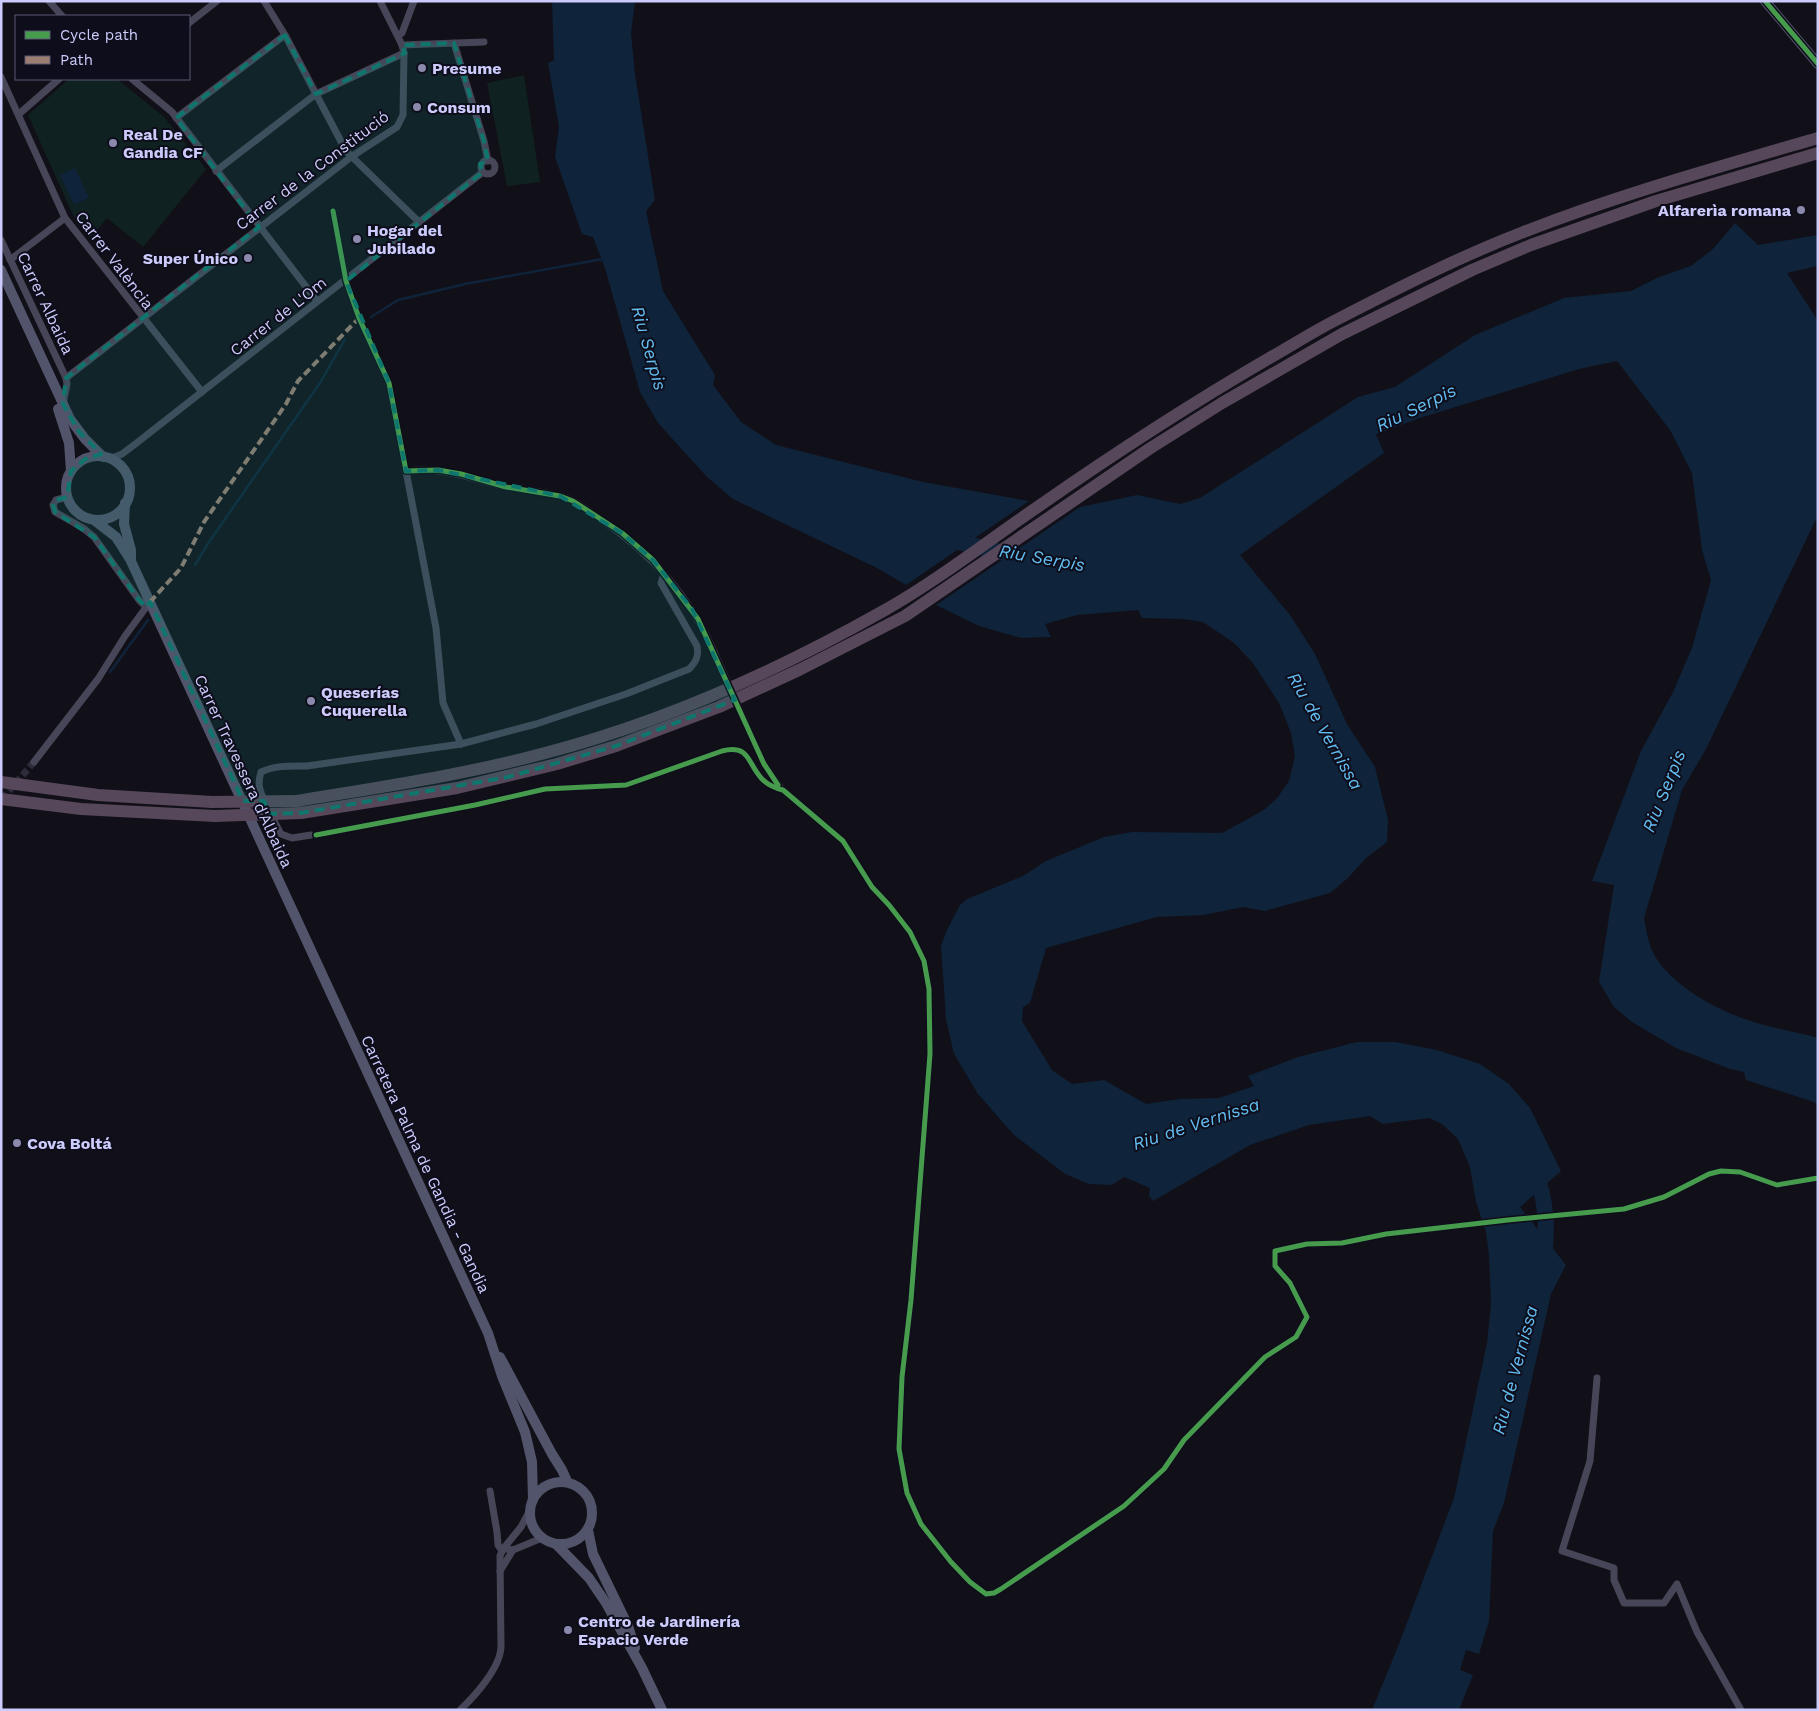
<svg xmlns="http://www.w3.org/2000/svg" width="1819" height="1711" font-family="'Work Sans',sans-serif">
<rect width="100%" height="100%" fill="#111018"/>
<!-- green -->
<g fill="#102121">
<polygon points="524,75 540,182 507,186 487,83"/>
<polygon points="69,79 117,79 164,117 206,169 143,247 107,218 90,238 73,215 28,115"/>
</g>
<!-- water -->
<g fill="#0f233a">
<polygon points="552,1 635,1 631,33 635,74 655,200 646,211 663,291 715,375 713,385 741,422 776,445 923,482 1029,501 906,585 877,568 733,499 707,477 658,423 640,392 605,268 593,237 582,234 555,157 559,127 548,63 554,60"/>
<polygon points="75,168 89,198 74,205 60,175"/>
<path d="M1735,223L1758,245L1818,235V266L1787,273L1818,321V515L1706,749L1682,790L1644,918C1646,928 1647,938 1651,948C1665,983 1719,1012 1754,1022C1775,1029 1797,1032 1818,1038V1105L1814,1102L1746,1080L1744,1072L1730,1069L1676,1048L1632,1022L1614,1007L1599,982L1614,885L1592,881L1641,751L1673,692L1692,648L1711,580L1702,550L1692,473L1670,430L1617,361L1579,369L1420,418L1376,434L1384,453L1240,555L1290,615L1315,654L1347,724L1375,767L1388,820L1387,842L1366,858L1348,878L1330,893L1265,911L1243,907L1204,915L1157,917L1046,948L1030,1003L1023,1007L1022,1021L1052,1070L1072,1084L1104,1080L1146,1104L1180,1099L1219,1098L1254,1086L1248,1076L1298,1057L1357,1042H1395L1437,1050L1480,1064L1509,1084L1530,1108L1561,1171L1520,1207L1566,1265L1551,1294L1504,1503L1493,1531L1489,1621L1479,1654L1466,1650L1460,1670L1473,1675L1459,1710H1372L1399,1644L1454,1498L1487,1343L1491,1303L1489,1255L1486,1232L1476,1202L1470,1167L1458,1139L1442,1124L1429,1118L1383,1124L1370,1116L1309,1125L1250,1145L1153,1201L1149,1196L1150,1188L1124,1177L1112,1185L1089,1184L1065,1174L1014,1135L978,1094L954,1054L946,1019L941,946L947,930L960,905L967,899L1023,876L1046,861L1104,837L1132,832L1222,833L1264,810L1277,798L1289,781L1295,756L1291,733L1280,705L1253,663L1234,643L1203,622L1183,619L1142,618L1138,610L1077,615L1045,624L1051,637L1021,638L979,626L936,605L1080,507L1137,495L1180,504L1200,498L1358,397L1395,387L1475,335L1564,298L1631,291L1659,277L1691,266L1713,249Z"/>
</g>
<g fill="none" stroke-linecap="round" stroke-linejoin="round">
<!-- stream -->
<g stroke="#0f233a" stroke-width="2.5">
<polyline points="371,317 398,300 465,284 603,259"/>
<polyline points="195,565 209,542 320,383 345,339"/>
<polyline points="110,672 148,620"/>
</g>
<!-- river -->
<g stroke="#0f233a" stroke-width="16">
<polyline points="945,539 1031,559"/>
<path d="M1534,1169C1547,1200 1548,1230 1543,1263"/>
</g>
<!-- street-tunnel -->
<polyline stroke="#2d2c3a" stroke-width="7" stroke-dasharray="7 3.5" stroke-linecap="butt" points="2,799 34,762"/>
<!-- street -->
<g stroke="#464658" stroke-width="7">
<polyline points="49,1 62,16"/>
<polyline points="264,1 285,35 346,151 419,222"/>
<polyline points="189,23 217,1"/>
<polyline points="398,36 402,33 414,1"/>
<polyline points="454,43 484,141 488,161"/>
<polyline points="402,45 484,42"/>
<polyline points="1,77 65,218 202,392"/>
<polyline points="132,79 172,112 317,301"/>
<polyline points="19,114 59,79"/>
<polyline points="176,118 285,35"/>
<circle cx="488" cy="167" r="7"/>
<polyline points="216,171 316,94 404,53"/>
<path d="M333,211L346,281L359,318L389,383L406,471C444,467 467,477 503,486C524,492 547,491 567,498C578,502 589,511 599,518C650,552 690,596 714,652"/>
<polyline points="1,240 66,378 67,384 63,404"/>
<polyline points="10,260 65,218"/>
<polyline points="66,378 351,157 397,127 403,115 404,53 402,45 380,1"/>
<polyline points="110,459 122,454 134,445 483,172"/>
<polyline points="406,471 436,628 443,703 461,744"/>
<polyline points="67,497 56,500 53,505 55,512 83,528 94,537 139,600 146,607"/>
<polyline points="34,762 98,679 125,636 150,602"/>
<polyline points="764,764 782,790"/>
<path d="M265,803C260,791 257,784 261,772C276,765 291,766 307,766L461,744L536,724L626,694L689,669C696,662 699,656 697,646L661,583L664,574"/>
<polyline points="270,813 281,834 292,838 311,835"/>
<path d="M316,835L475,805L545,789L626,785L722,751C750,744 747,763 762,779C768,785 775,788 783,790L843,841L872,887L889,905L910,932L924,961L929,989L930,1054L911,1300L902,1377L899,1449L907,1493L921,1524L951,1562L970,1582L986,1594L994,1593L1001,1589L1124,1506L1164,1469L1184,1440L1265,1357L1296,1337L1307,1317L1290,1283L1275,1266V1251L1307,1244L1342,1243L1386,1234L1508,1220L1624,1209L1664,1197L1709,1174L1721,1171L1740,1172L1777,1185L1818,1178"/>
<polyline points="1597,1378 1590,1461 1562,1551 1614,1568 1614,1580 1624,1603 1664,1603 1677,1584 1697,1632 1741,1710"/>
<polyline points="490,1491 497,1532 498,1545 500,1548 513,1550 542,1538"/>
<polyline points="500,1571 513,1550"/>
<path d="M460,1710C475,1696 501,1667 501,1646L500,1556L503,1549L521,1527L530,1510"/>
</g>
<!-- secondary -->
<g stroke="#52546b" stroke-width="10">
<polyline points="1765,1 1818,64"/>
<polyline points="1,270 70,419 85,439 103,457"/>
<polyline points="58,409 69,443 71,471"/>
<circle cx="98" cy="488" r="32"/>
<polyline points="125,503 124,524 131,550 131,558"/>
<polyline points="94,520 116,537 130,559 488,1333 502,1376 525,1432 532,1462 533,1500"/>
<polyline points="500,1357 552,1454 562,1470 567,1481"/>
<circle cx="561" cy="1513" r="31"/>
<polyline points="588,1530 593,1554 628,1626 635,1648"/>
<polyline points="556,1544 589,1578 606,1603 642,1668 662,1710"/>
</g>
<!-- highway -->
<g stroke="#57475b" stroke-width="12">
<polyline points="1,782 98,795 212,802"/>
<polyline points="1,799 81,809 215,816"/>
<path d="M297,801C380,787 464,775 545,753C664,722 779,670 885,610C938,580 989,540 1039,506C1115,453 1192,403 1273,356C1294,344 1316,330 1338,319C1398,288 1459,257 1521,233C1618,195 1718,167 1818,138"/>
<polyline points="301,813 457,788 557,764 616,746 719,707 799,670 905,616 1149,449 1222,403 1342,334 1472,270 1531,245 1656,201 1818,153"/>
</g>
<!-- street-bridge -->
<polyline stroke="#464658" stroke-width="7" points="714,652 764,764"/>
<!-- highway-bridge -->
<g stroke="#57475b" stroke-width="12">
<polyline points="212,802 297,801"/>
<polyline points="215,816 301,813"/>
</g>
<!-- quiet -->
<polyline stroke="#9b7d72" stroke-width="4" stroke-dasharray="8 4" stroke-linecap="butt" points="150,602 181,568 204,522 286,404 298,381 359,318"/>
<defs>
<g id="cycleway">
<polyline points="1765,1 1818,64"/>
<polyline points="333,211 346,281 359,318 389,383 406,471 438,470 461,474 506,487 560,496 573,501 622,533 653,560 698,619 764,764 778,785"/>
<path d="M316,835L475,805L545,789L626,785L722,751C750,744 747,763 762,779C768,785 775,788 783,790L843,841L872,887L889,905L910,932L924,961L929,989L930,1054L911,1300L902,1377L899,1449L907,1493L921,1524L951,1562L970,1582L986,1594L994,1593L1001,1589L1124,1506L1164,1469L1184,1440L1265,1357L1296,1337L1307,1317L1290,1283L1275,1266V1251L1307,1244L1342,1243L1386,1234L1508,1220L1624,1209L1664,1197L1709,1174L1721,1171L1740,1172L1777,1185L1818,1178"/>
</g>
</defs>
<!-- cycleway casing -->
<use href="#cycleway" stroke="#0e0d1b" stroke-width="8"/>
<!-- cycleway -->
<use href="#cycleway" stroke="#469c4c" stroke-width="5"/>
</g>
<!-- marked area -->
<path fill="#0f766e" fill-opacity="0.2" stroke="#0f766e" stroke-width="4" stroke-dasharray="10 6" stroke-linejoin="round" d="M285,35L316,94L405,53L402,45L454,43L484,141L488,161L480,164L483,172L346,281L389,383L406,471L438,470L560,496L622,533L653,560L692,609L735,700L616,746L508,777L301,813L270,814L264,801H243L150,602L146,607L139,600L94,537L55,512L53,505L56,500L67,497L71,471L85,459L101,454L79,432L63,404L66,378L259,227L176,118Z"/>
<!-- markers -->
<g fill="#8b8aac" stroke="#0e0d1b" stroke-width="2">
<circle cx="422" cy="68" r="5"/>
<circle cx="417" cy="107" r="5"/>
<circle cx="113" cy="143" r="5"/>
<circle cx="1801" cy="210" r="5"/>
<circle cx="357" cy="239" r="5"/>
<circle cx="248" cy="258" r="5"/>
<circle cx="311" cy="701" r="5"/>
<circle cx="17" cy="1143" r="5"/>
<circle cx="568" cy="1630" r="5"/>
</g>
<g text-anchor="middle" stroke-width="4" stroke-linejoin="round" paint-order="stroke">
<!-- poi labels -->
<g font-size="16" font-weight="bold" fill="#cccbfb" stroke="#0e0d1b" text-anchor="start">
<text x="432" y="74">Presume</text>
<text x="427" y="113">Consum</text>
<text x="123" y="140">Real De<tspan x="123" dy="18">Gandia CF</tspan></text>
<text x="1791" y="216" text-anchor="end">Alfarerìa romana</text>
<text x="367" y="236">Hogar del<tspan x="367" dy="18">Jubilado</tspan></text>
<text x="238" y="264" text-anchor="end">Super Único</text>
<text x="321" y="698">Queserías<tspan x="321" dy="18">Cuquerella</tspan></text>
<text x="27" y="1149">Cova Boltá</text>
<text x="578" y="1627">Centro de Jardinería<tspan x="578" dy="18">Espacio Verde</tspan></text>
</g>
<!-- street labels -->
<g font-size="16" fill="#cccbfb" stroke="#0e0d1b">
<text transform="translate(312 170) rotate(-37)" y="6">Carrer de la Constitució</text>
<text transform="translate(115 260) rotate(53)" y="6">Carrer València</text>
<text transform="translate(46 303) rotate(65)" y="6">Carrer Albaida</text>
<text transform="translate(278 316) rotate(-38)" y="6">Carrer de L'Om</text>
<text transform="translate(244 771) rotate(65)" y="6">Carrer Travessera d'Albaida</text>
<text transform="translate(426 1164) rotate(65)" y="6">Carretera Palma de Gandia - Gandia</text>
</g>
<!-- water labels -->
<g font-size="18" font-style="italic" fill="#62bdf1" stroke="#0e0d1b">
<text transform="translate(649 348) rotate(74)" y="6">Riu Serpis</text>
<text transform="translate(1416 408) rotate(-26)" y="6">Riu Serpis</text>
<text transform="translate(1042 558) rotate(10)" y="6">Riu Serpis</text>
<text transform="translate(1325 731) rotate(60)" y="6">Riu de Vernissa</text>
<text transform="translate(1664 791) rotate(-68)" y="6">Riu Serpis</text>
<text transform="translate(1196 1124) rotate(-18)" y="6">Riu de Vernissa</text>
<text transform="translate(1515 1370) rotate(-75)" y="6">Riu de Vernissa</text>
</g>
</g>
<!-- border -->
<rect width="1819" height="1711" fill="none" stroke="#cccbfb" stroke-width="5"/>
<!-- legend -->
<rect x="15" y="15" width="175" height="65" fill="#0e0d1b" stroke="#5a5975"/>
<rect x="25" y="31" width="25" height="8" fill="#469c4c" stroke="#5a5975"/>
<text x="60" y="40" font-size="15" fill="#cccbfb">Cycle path</text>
<rect x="25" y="56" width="25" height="8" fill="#9b7d72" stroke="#5a5975"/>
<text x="60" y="65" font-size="15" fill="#cccbfb">Path</text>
</svg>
